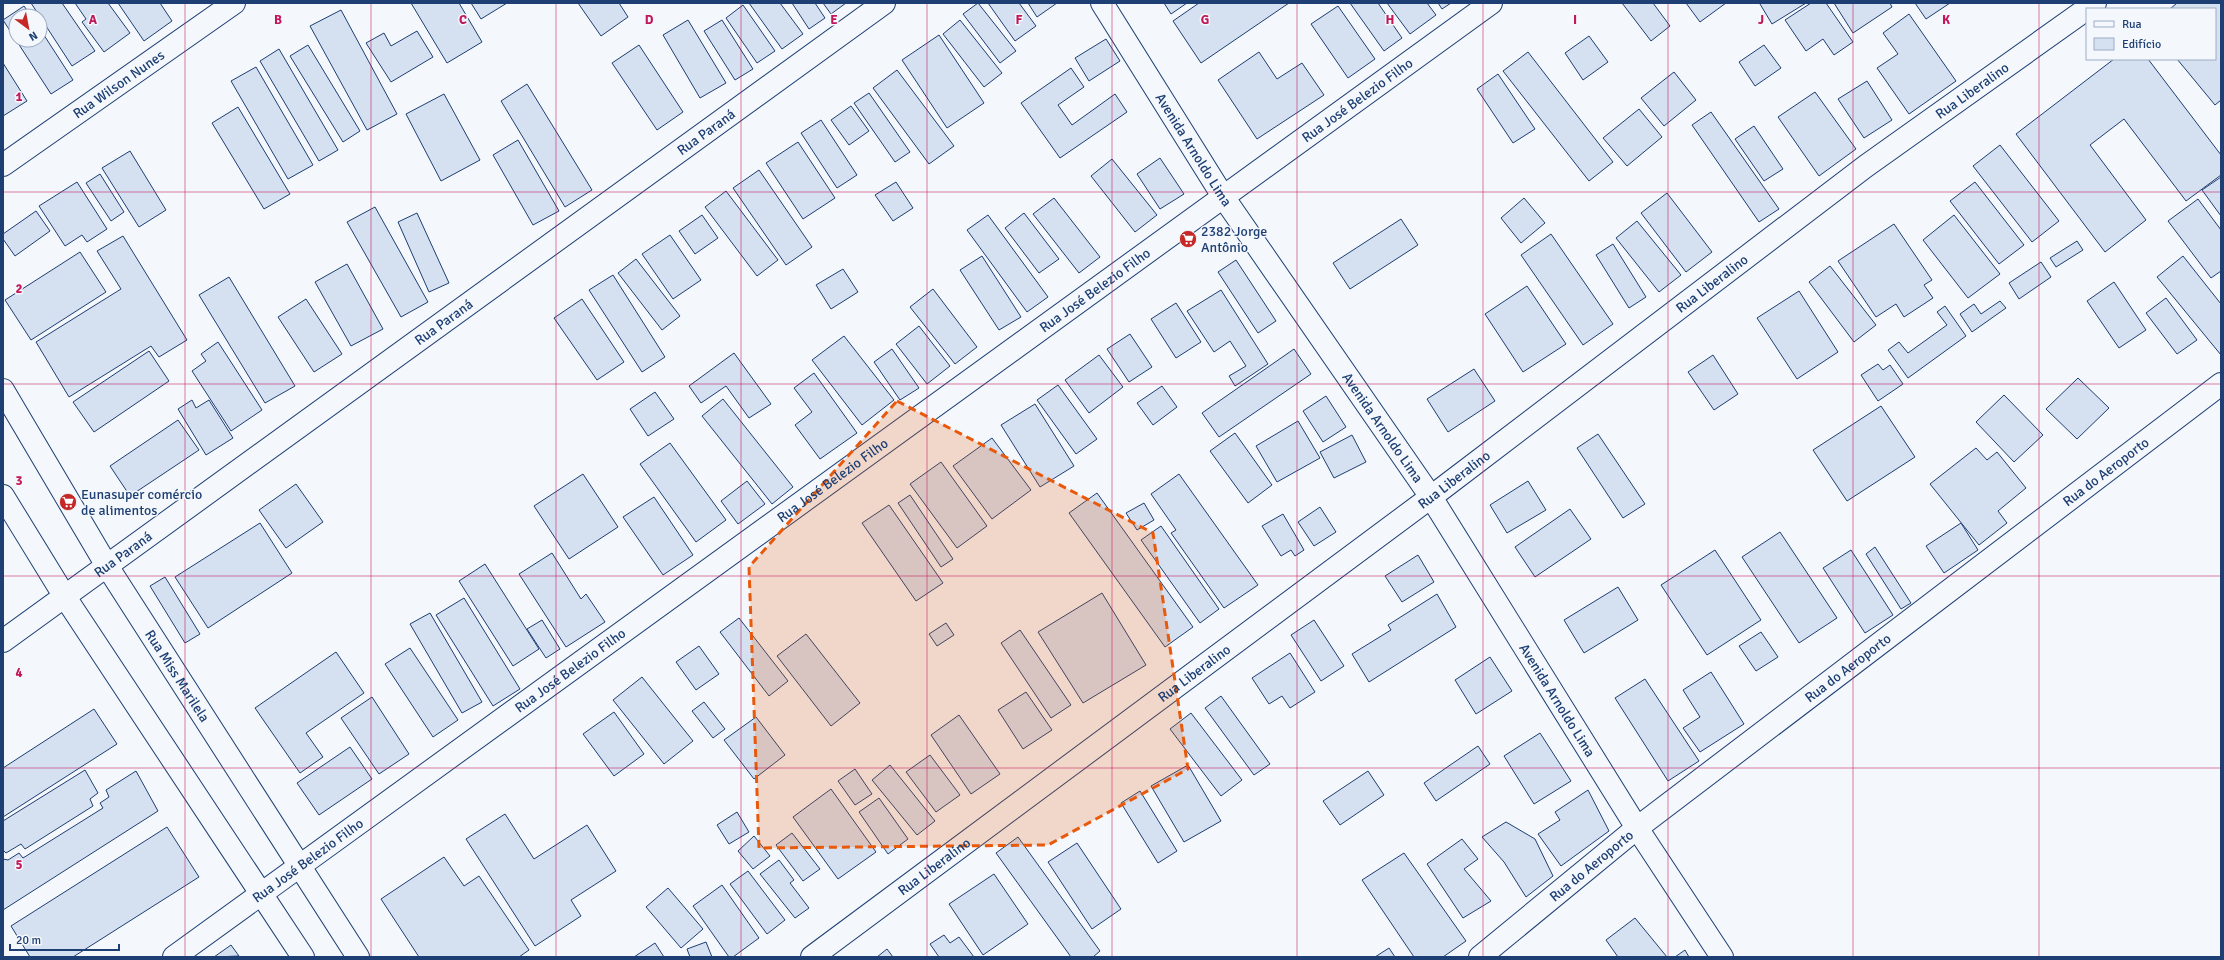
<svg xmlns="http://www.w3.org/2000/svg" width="2224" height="960" font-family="Signika,sans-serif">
<rect width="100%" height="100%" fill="#f4f7fb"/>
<!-- building -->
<g fill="#d5e0f0" stroke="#1d3f73">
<polygon points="31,3 62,3 95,51 72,66"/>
<polygon points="75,3 108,3 130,33 104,52 82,22 86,19"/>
<polygon points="118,3 160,3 172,21 144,41"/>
<polygon points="411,3 459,3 482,42 447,63"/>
<polygon points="471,3 507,3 481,19"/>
<polygon points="578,3 619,3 628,17 601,36"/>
<polygon points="749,3 780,3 803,34 782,49"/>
<polygon points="792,3 815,3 825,18 809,29"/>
<polygon points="823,3 846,3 831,14"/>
<polygon points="978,3 1016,51 1000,63 963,14"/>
<polygon points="988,3 1019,3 1036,26 1015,41"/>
<polygon points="1028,3 1057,3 1037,17"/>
<polygon points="1164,3 1187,3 1171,14"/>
<polygon points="1199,3 1289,3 1201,63 1173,21"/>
<polygon points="1350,3 1378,3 1402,38 1384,51"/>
<polygon points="1387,3 1427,3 1436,15 1410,34"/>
<polygon points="1438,3 1451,3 1442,9"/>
<polygon points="1622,3 1653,3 1670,26 1651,41"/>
<polygon points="1686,3 1726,3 1700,22"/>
<polygon points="1761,3 1806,3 1772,24 1760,4"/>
<polygon points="1811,3 1826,3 1853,42 1834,55 1823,39 1806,51 1785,20"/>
<polygon points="1834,3 1890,3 1892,7 1853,33"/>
<polygon points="1915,3 1950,3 1926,19"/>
<polygon points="2177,3 2221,3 2221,100 2215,105 2177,59 2215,59 2215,9 2170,9"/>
<polygon points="743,5 775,51 757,63 726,18"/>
<polygon points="24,6 31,16 16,16 16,40 40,40 40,29 73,80 51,94 3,20"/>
<polygon points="1338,6 1375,59 1348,78 1311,24"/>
<polygon points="341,10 397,114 367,130 310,26"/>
<polygon points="1909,14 1956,81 1909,114 1877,68 1898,54 1883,33"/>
<polygon points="688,20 726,83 700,98 663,35"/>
<polygon points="722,20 753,69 735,80 704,31"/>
<polygon points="960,20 1002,73 984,87 943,34"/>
<polygon points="417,31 433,57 391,82 366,43 384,33 391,46"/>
<polygon points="939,35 984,103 947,128 902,60"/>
<polygon points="1589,36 1608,62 1583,80 1565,53"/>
<polygon points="1106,39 1120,61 1089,81 1075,58"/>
<polygon points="308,45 360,131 343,142 290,56"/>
<polygon points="639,45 683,112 657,130 612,63"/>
<polygon points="1764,45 1781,68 1755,86 1739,62"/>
<polygon points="279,49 338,150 319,161 260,61"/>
<polygon points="1259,52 1277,79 1302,63 1324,95 1257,139 1218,80"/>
<polygon points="1528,52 1613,162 1589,181 1503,71"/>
<polygon points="2114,59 2148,59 2221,155 2221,175 2186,201 2124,119 2090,145 2146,220 2105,252 2016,134"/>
<polygon points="3,63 27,101 3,116"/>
<polygon points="256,67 313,165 288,179 231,81"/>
<polygon points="1071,68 1084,87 1058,105 1072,125 1115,94 1127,112 1060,158 1021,103"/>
<polygon points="897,70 954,146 929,164 873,88"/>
<polygon points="1674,72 1696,100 1664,126 1641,98"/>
<polygon points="1498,74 1535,129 1513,143 1477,89"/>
<polygon points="1867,81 1892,120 1864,138 1838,99"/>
<polygon points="527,84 592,190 565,207 501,101"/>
<polygon points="1815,92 1856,149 1819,176 1778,117"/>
<polygon points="869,93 910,152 895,162 854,103"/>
<polygon points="444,94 480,160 441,181 406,114"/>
<polygon points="851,106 869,131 849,145 831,120"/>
<polygon points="238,107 290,194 264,209 212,123"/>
<polygon points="1639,109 1662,137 1627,166 1603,138"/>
<polygon points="1711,112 1779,209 1759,222 1692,125"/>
<polygon points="821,120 857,175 837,188 801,133"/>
<polygon points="1754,126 1783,169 1764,181 1735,139"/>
<polygon points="518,140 559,211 533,225 493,155"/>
<polygon points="798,142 835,198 803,219 766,163"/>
<polygon points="2000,145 2059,221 2032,242 1973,166"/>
<polygon points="130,151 166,210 139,227 102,168"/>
<polygon points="1160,158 1184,194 1160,209 1137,174"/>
<polygon points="1112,159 1157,215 1135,232 1091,176"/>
<polygon points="759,170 812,247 786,265 733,188"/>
<polygon points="100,174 124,212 111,221 86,183"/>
<polygon points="2221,177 2221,216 2202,190"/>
<polygon points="77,182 107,229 87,242 82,235 65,246 39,206"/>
<polygon points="896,182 913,208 893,221 875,195"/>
<polygon points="1975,182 2024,245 1999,264 1950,201"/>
<polygon points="726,191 778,260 757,276 705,207"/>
<polygon points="1667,193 1712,252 1686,272 1641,213"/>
<polygon points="1054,198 1100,257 1079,273 1033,214"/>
<polygon points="1524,198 1545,223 1521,243 1501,218"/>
<polygon points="2198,199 2221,230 2221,271 2211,278 2168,221"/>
<polygon points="375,207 428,302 401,317 347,222"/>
<polygon points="36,211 50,231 15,256 3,239 3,234"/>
<polygon points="417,213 449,283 429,292 398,222"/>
<polygon points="1024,213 1059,259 1039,273 1005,228"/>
<polygon points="702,215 718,238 695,254 679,231"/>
<polygon points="988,215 1048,297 1027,312 967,230"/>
<polygon points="1954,215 2000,274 1968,298 1923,240"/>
<polygon points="1401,219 1418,245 1350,289 1333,263"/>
<polygon points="1637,221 1681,275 1659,292 1616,238"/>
<polygon points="1894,224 1932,280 1924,285 1933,298 1904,317 1896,304 1876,317 1838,261"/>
<polygon points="1551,234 1613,324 1583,345 1521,255"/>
<polygon points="670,235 701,280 673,299 642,254"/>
<polygon points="123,236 187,340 159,357 151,346 69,397 36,342 121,289 97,251"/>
<polygon points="2077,241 2083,250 2056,267 2050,258"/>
<polygon points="1613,244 1646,297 1629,308 1596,255"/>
<polygon points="80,252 106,292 31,340 5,300"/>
<polygon points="982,256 1021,317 999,330 960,270"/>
<polygon points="2183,256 2221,304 2221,355 2157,277"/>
<polygon points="636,259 680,316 662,330 618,273"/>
<polygon points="1236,260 1276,321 1258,333 1218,272"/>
<polygon points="2041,262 2051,277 2019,299 2009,283"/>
<polygon points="347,264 383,329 351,346 315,282"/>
<polygon points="1830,266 1876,325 1854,342 1809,282"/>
<polygon points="843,269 858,292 831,309 816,285"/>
<polygon points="613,275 665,357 642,372 589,290"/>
<polygon points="229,277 295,386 265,403 199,295"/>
<polygon points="2114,282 2146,330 2119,348 2087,301"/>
<polygon points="1527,286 1566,344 1523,372 1485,314"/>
<polygon points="933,289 977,347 955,364 910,307"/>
<polygon points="1221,290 1268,364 1235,386 1229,376 1246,366 1230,341 1214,352 1187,311"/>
<polygon points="1799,291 1838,352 1797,379 1757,318"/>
<polygon points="2166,298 2197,340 2177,354 2146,313"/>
<polygon points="306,299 342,354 314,372 278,317"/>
<polygon points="582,299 624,362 597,380 554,318"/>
<polygon points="2000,301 2006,308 1972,332 1960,314 1974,304 1981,314"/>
<polygon points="1176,303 1201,342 1176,358 1151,319"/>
<polygon points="1945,306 1966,336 1908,378 1888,350 1899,342 1908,353 1947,325 1937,312"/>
<polygon points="919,326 950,366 927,384 896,344"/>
<polygon points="1130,334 1152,367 1129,382 1107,349"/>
<polygon points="844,336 894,400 862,425 812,360"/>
<polygon points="218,342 262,410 231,431 192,371 206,361 201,354"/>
<polygon points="892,349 919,388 900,400 874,362"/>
<polygon points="1294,349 1311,374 1219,437 1202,413"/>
<polygon points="149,351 169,381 94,432 73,402"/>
<polygon points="734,353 771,404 749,418 726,386 701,403 689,386"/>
<polygon points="1099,355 1123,387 1089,413 1065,380"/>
<polygon points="1713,355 1738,394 1714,410 1688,372"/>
<polygon points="1878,364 1883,370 1890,365 1903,384 1878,401 1861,375"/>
<polygon points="1474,369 1495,401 1448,432 1427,399"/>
<polygon points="814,373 857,433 820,459 795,425 812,412 794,388"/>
<polygon points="2078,378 2109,408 2077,439 2046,409"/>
<polygon points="1058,385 1097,439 1076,454 1037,400"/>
<polygon points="1162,386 1177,407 1153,425 1137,403"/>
<polygon points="655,392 674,419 648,436 630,409"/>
<polygon points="2004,395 2043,435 2014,462 1976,422"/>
<polygon points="1326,396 1346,427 1323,442 1303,411"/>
<polygon points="723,399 793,487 772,504 702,416"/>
<polygon points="192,400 196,408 209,400 233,438 206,455 178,409"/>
<polygon points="1035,404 1074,466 1040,487 1001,425"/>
<polygon points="1881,406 1915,457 1847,501 1813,450"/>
<polygon points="178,420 199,450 130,496 110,466"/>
<polygon points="1298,421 1320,458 1277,482 1256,446"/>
<polygon points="1235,433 1272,485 1248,503 1210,451"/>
<polygon points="1598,434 1645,504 1623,518 1577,448"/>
<polygon points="1352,435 1366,462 1334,478 1320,452"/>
<polygon points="992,438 1031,490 992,519 953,466"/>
<polygon points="670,443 726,520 696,542 640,464"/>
<polygon points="1976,448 1987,460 1997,452 2026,488 1998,511 2007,523 1979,545 1930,484"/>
<polygon points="941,462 987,526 957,548 910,484"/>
<polygon points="583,474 618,527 569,559 534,506"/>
<polygon points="1179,474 1258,585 1224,608 1171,533 1176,530 1151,494"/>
<polygon points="747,481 765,504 738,524 721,501"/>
<polygon points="1528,481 1546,510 1507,533 1490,505"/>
<polygon points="296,484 323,522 286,548 259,510"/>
<polygon points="1097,493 1193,627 1165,647 1069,513"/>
<polygon points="910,495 953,559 941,567 898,503"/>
<polygon points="654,497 693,555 663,575 623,517"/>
<polygon points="1144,503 1154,520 1137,530 1126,513"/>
<polygon points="889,505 943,583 916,601 862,523"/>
<polygon points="1320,507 1336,532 1314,546 1298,522"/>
<polygon points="1570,509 1591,539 1535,577 1515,547"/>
<polygon points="1283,514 1304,550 1295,556 1291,550 1281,556 1262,526"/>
<polygon points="260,523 292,573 208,628 175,577"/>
<polygon points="1961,523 1978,550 1944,573 1926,546"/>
<polygon points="1161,526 1219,609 1200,623 1141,540"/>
<polygon points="1780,532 1837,618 1799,643 1742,557"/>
<polygon points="1875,547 1911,603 1901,609 1866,554"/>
<polygon points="1715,550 1761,620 1707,655 1661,585"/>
<polygon points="1851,550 1893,615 1865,633 1823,568"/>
<polygon points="552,553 581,599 586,594 605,622 566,647 519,574"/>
<polygon points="1418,555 1434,582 1402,602 1385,576"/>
<polygon points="485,564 539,649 513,666 459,581"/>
<polygon points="165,577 200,634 185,643 150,586"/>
<polygon points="1618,587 1638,620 1584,653 1564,620"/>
<polygon points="1102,593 1146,665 1083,703 1038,632"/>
<polygon points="1437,594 1456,627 1369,682 1352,654 1391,630 1388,625"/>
<polygon points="464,598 520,689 493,706 436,615"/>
<polygon points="430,613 482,702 462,713 410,624"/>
<polygon points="739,618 788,681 769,696 720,632"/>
<polygon points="542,620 560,649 546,658 527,629"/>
<polygon points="1314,620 1344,666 1321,681 1291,635"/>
<polygon points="946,623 954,635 937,646 929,634"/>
<polygon points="1020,630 1071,705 1051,718 1001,643"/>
<polygon points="1761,632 1778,657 1756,671 1739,646"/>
<polygon points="806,634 860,703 831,726 777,656"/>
<polygon points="699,646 719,674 696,690 676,662"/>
<polygon points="410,648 458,720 433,737 385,664"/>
<polygon points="336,652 364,693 306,733 323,757 300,773 255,708"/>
<polygon points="1290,653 1315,692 1290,708 1282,696 1269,704 1252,678"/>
<polygon points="1490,657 1512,691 1476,714 1455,680"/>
<polygon points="1711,672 1744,724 1700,752 1683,728 1700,717 1683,690"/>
<polygon points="642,677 693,741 664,764 613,700"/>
<polygon points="1645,679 1699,761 1668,781 1615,698"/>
<polygon points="1026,692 1052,730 1023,749 998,710"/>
<polygon points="1221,696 1270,764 1254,775 1205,708"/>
<polygon points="372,697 409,754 379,774 341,718"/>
<polygon points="704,702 725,729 713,738 692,711"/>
<polygon points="94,709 117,744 3,817 3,768"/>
<polygon points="614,712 644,754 614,776 583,734"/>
<polygon points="1191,713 1242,780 1221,796 1170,729"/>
<polygon points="959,715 1000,774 971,794 931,735"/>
<polygon points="756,717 785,755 754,779 724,740"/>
<polygon points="1540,733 1571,781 1534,804 1504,756"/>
<polygon points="1478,746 1490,764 1436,801 1424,783"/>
<polygon points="350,747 372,779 319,815 297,783"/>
<polygon points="930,755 960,795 936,812 906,772"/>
<polygon points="890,765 935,821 917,835 872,780"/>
<polygon points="1188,765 1221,821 1184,842 1151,786"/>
<polygon points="855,769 872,794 855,805 838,781"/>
<polygon points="85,770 98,793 90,799 93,806 25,849 21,844 6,853 3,850 3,821"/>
<polygon points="136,771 158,811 3,910 3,859 8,860 19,853 23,858 103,808 100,803 109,797 106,790"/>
<polygon points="1368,771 1384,795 1340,825 1323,801"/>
<polygon points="831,789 876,852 838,879 793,817"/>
<polygon points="1588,790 1609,831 1561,866 1538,834 1560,820 1555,812"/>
<polygon points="1140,791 1177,851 1158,863 1121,803"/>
<polygon points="879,798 908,839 888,854 859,812"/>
<polygon points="737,812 749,832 729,844 717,825"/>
<polygon points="505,814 534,859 587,825 616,871 571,900 581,916 535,946 466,839"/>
<polygon points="1506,822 1535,839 1553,876 1526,897 1504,862 1482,837"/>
<polygon points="167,827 199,877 73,957 30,957 11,926"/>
<polygon points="792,833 820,869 803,881 776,845"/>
<polygon points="754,836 770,856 753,869 738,851"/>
<polygon points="1018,837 1100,951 1093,957 1071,957 996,853"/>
<polygon points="1462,839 1478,859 1464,869 1491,901 1463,918 1427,864"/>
<polygon points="1077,843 1121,909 1092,929 1048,862"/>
<polygon points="1404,853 1466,941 1443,957 1414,957 1362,880"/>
<polygon points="444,857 464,886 479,876 529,950 519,957 419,957 381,899"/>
<polygon points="779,860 794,880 790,883 809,908 795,918 760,874"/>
<polygon points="748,871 785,920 767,934 730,884"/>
<polygon points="994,874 1028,924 983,955 949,904"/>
<polygon points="722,885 759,938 733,957 729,957 693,906"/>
<polygon points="668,888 703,929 681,948 646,907"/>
<polygon points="1635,918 1667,957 1618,957 1606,940"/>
<polygon points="944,935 950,943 959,937 974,957 939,957 930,944"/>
<polygon points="706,942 712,957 690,957 687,949"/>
<polygon points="655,943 664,957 634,957"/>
<polygon points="231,945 239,956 214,957"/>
<polygon points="1389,948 1395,957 1375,957"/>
<polygon points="887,949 893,957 877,957"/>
<polygon points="1685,950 1689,957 1675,957"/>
</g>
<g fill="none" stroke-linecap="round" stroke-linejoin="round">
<defs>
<g id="minor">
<path id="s1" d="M1102,3L1224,198L1431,497L1637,828L1722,957"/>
<path id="s2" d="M3,165L234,3"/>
<path id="s3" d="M3,390L107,566L358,957"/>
<polyline points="3,496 65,597 303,957"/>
<path id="s4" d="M3,641L884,3"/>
<path id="s5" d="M174,957L1491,3"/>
<path id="s6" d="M812,957L1431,497L1866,166L2095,3"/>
<path id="s7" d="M1480,957L1637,828L2221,384"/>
</g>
</defs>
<!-- minor casing -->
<use href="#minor" stroke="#1d3f73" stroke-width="24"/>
<!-- minor -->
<use href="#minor" stroke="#f4f7fb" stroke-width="22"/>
</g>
<!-- marked area -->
<path fill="#e8590c" fill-opacity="0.2" stroke="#e8590c" stroke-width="3" stroke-dasharray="8 5" stroke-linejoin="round" d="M897,401L1153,533L1188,769L1048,845L759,848L749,567Z"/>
<!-- grid -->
<path fill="none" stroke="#c2185b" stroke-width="1" stroke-opacity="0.55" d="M185,3V957M371,3V957M556,3V957M741,3V957M927,3V957M1112,3V957M1297,3V957M1483,3V957M1668,3V957M1853,3V957M2039,3V957M3,192H2221M3,384H2221M3,576H2221M3,768H2221"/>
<!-- icons -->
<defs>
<symbol id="supermarket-disc" viewBox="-11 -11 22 22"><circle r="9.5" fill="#c62828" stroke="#f4f7fb"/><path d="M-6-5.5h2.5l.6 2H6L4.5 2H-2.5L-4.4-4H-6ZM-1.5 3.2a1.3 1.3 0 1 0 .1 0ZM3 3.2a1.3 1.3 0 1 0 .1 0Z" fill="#fff"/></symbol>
</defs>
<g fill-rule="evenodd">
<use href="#supermarket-disc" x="1178" y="229" width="20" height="20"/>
<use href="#supermarket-disc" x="58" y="492" width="20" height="20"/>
</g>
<g text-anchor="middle" stroke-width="3" stroke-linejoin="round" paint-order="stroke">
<!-- street labels -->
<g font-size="14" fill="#1d3f73" stroke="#f4f7fb">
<text dy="5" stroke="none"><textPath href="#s2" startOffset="141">Rua Wilson Nunes</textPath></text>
<text dy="5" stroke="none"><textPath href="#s6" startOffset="1448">Rua Liberalino</textPath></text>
<text dy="5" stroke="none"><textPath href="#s5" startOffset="1461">Rua José Belezio Filho</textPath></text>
<text dy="5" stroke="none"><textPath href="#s4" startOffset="868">Rua Paraná</textPath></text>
<text dy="5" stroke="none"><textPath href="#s1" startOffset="173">Avenida Arnoldo Lima</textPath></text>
<text dy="5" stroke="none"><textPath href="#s6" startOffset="1124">Rua Liberalino</textPath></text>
<text dy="5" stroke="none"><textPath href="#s5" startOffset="1137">Rua José Belezio Filho</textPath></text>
<text dy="5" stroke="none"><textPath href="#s4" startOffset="544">Rua Paraná</textPath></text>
<text dy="5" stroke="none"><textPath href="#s1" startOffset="509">Avenida Arnoldo Lima</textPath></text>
<text dy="5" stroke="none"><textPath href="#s7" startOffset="792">Rua do Aeroporto</textPath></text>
<text dy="5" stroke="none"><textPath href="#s5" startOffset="813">Rua José Belezio Filho</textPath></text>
<text dy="5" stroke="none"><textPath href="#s6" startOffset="800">Rua Liberalino</textPath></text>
<text dy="5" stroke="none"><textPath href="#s4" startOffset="148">Rua Paraná</textPath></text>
<text dy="5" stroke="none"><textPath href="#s7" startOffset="468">Rua do Aeroporto</textPath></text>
<text dy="5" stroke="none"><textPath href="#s5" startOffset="489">Rua José Belezio Filho</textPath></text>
<text dy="5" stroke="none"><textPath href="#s6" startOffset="476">Rua Liberalino</textPath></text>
<text dy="5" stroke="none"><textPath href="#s3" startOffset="335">Rua Miss Marilela</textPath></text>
<text dy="5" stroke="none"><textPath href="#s1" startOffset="833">Avenida Arnoldo Lima</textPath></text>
<text dy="5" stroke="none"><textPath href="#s5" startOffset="165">Rua José Belezio Filho</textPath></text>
<text dy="5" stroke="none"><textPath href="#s7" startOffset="144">Rua do Aeroporto</textPath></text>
<text dy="5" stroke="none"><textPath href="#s6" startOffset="152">Rua Liberalino</textPath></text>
</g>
<!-- poi labels -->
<g font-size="14" fill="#1d3f73" stroke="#f4f7fb" text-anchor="start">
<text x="1201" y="236">2382 Jorge<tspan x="1201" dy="16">Antônio</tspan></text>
<text x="81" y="499">Eunasuper comércio<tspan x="81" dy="16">de alimentos</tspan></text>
</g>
</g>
<g font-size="13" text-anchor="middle" font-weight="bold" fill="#c2185b" stroke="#f4f7fb" stroke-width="3" stroke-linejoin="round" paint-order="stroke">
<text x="93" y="24">A</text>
<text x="278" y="24">B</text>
<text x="463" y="24">C</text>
<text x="649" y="24">D</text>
<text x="834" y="24">E</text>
<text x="1019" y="24">F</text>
<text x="1205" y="24">G</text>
<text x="1390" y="24">H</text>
<text x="1575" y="24">I</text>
<text x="1761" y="24">J</text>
<text x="1946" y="24">K</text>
<text x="19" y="101">1</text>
<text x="19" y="293">2</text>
<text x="19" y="485">3</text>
<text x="19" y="677">4</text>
<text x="19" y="869">5</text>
</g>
<!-- border -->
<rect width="2224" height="960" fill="none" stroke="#1d3f73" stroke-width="8"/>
<!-- legend -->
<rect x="2086" y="8" width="130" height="52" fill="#f4f7fb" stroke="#9eadc5"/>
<rect x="2094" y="21" width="20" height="6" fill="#f4f7fb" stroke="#9eadc5"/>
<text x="2122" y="28" font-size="12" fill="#1d3f73">Rua</text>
<rect x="2094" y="38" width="20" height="12" fill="#d5e0f0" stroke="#9eadc5"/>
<text x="2122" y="48" font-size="12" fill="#1d3f73">Edifício</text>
<!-- north arrow -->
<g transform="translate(28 28) rotate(148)"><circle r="19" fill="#f4f7fb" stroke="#9eadc5"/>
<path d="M0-3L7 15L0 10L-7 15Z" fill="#c62828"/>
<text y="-6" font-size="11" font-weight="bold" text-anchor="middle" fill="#1d3f73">N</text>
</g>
<!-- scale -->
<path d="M10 944v6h109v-6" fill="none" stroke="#1d3f73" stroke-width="2"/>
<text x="16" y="944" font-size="12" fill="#1d3f73" stroke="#f4f7fb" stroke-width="3" paint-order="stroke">20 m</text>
</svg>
